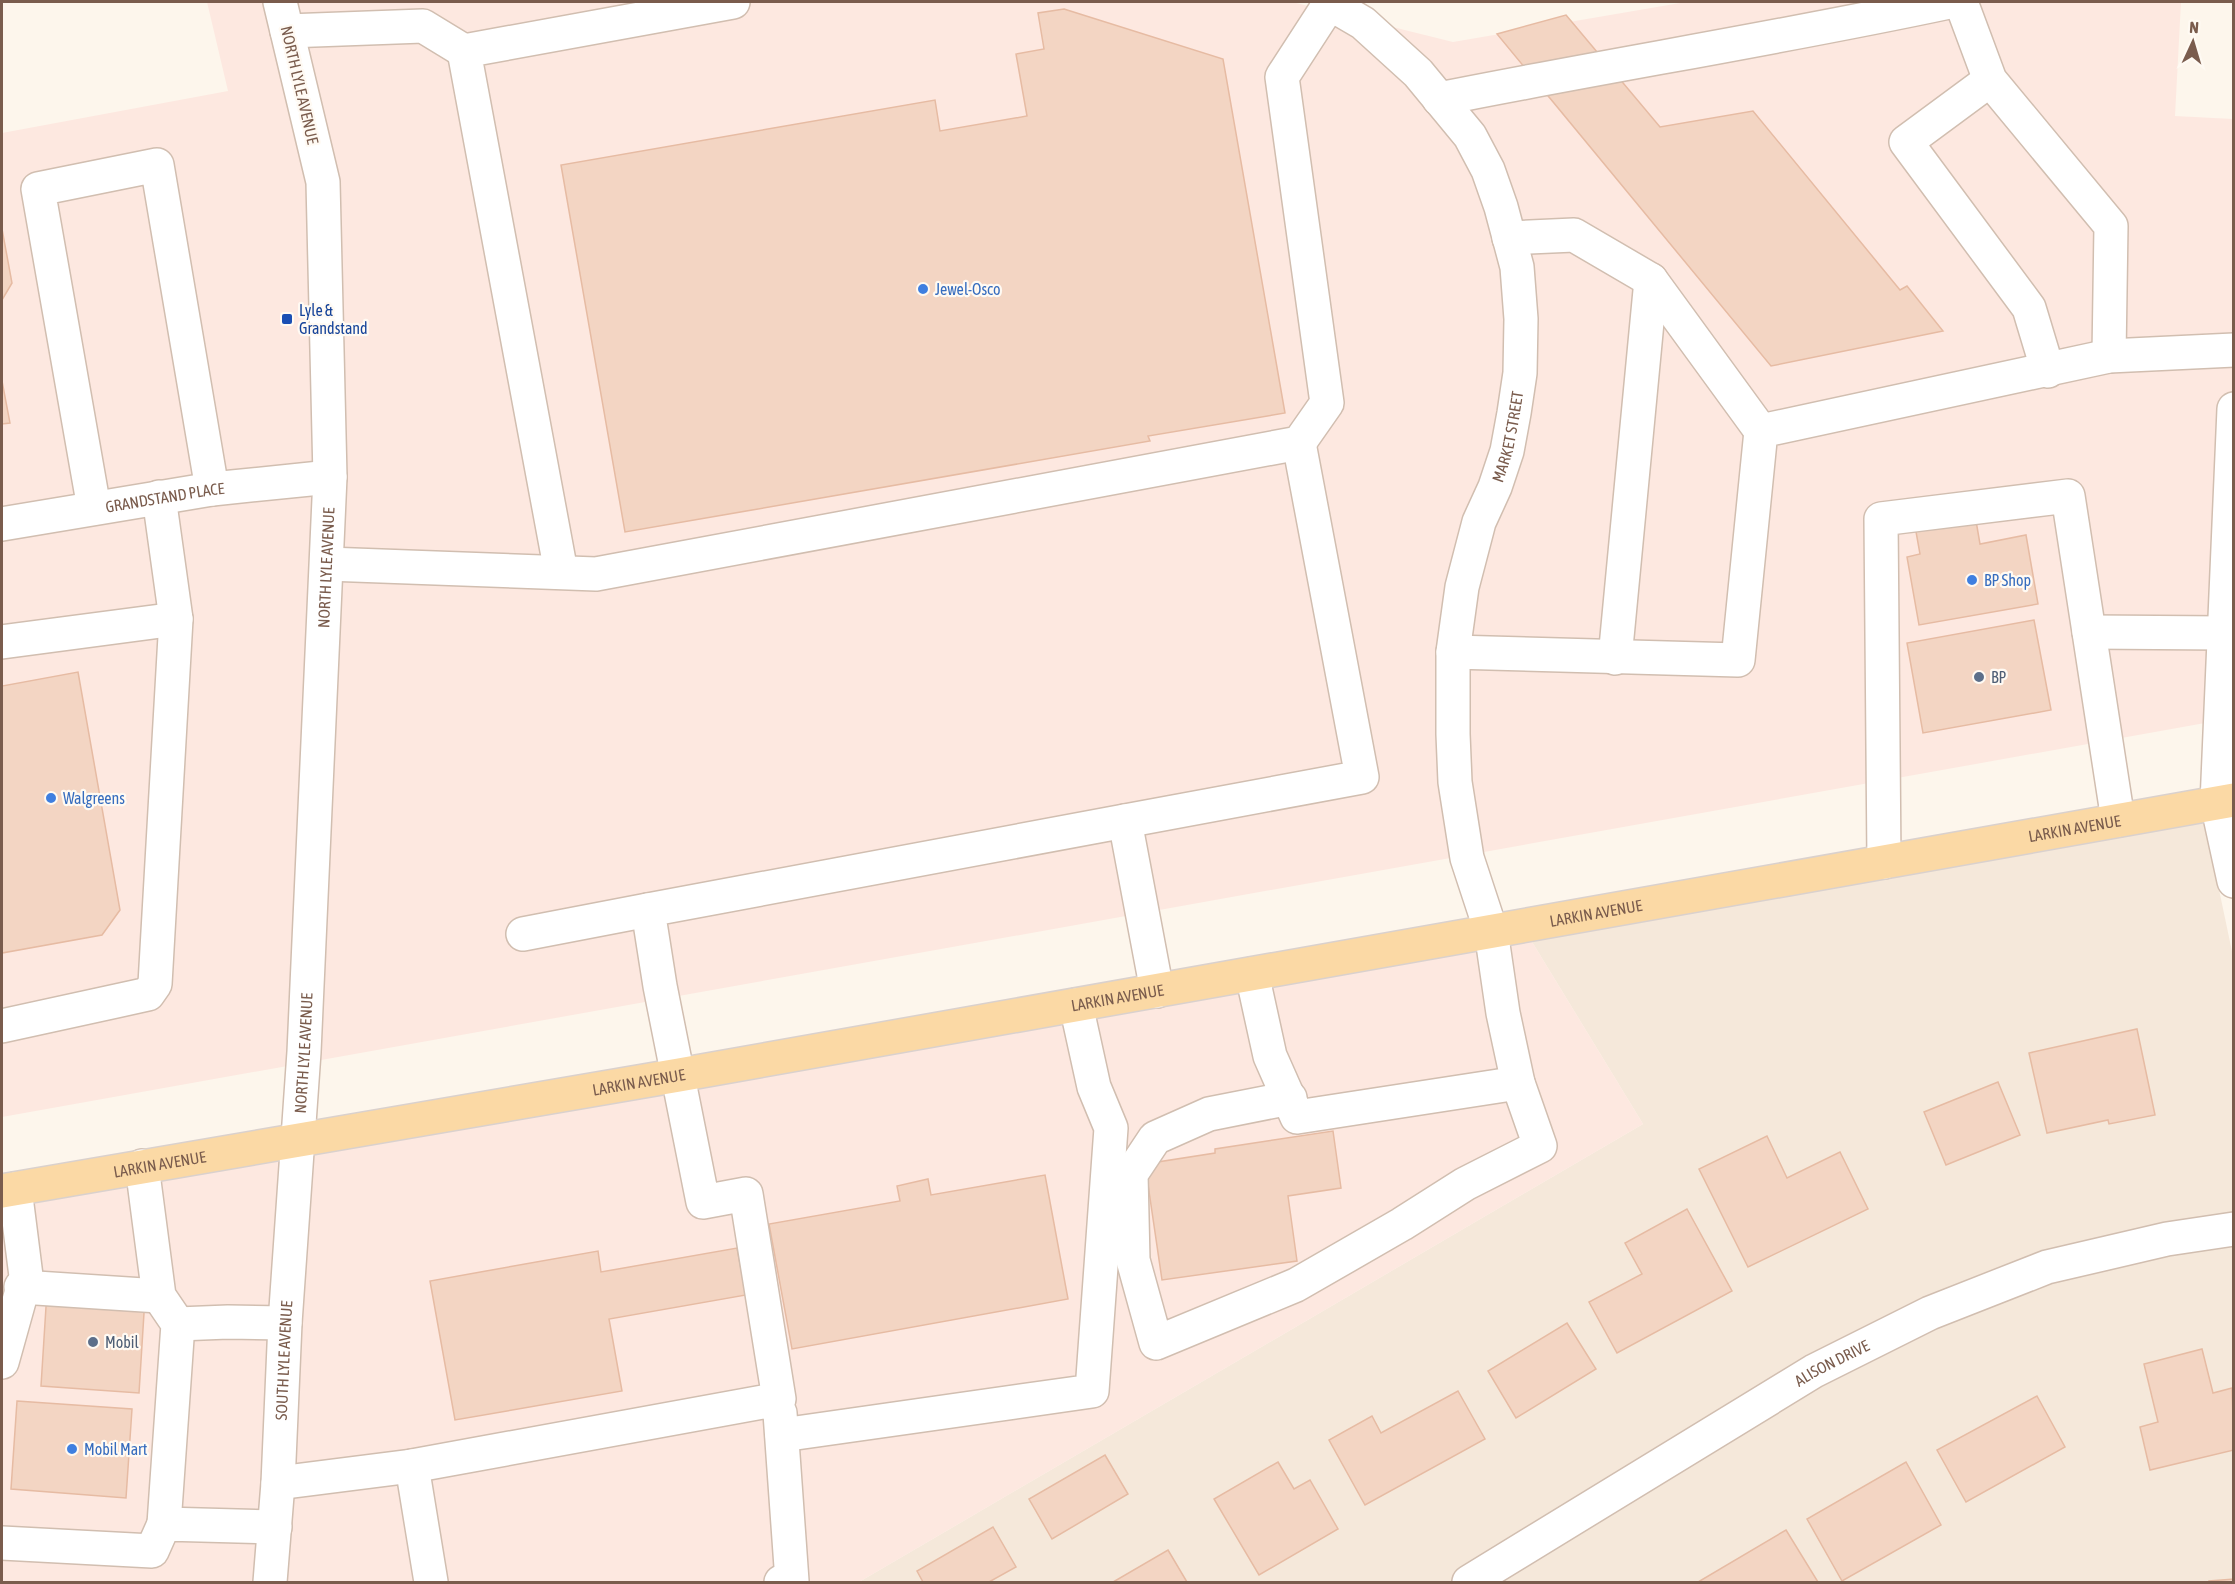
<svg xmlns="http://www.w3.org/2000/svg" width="2235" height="1584" font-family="'Asap Condensed',sans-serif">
<rect width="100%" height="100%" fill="#fdf6ec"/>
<!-- residential -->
<polygon fill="#f5e8da" points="2204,818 2234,961 2233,1582 859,1582 1643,1124 1526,932"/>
<!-- commercial -->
<g fill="#fde8e0">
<polygon points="207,2 1292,2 1453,42 1686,2 2181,2 2175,116 2233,119 2233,718 2,1117 2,133 228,91"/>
<polygon points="1526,932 1643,1124 859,1582 2,1582 2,1206"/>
</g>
<!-- building -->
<g fill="#f3d5c3" stroke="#e6bba3" stroke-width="1.5">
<polygon points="1064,9 1223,59 1285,413 1148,436 1150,441 625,532 561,165 935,100 940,131 1027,116 1016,54 1044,49 1038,13"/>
<polygon points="1566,15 1660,127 1753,111 1900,290 1907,286 1943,331 1771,366 1497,34"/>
<polygon points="2,229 12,283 2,300"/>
<polygon points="2,381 10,423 2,424"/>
<polygon points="1975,515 1980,544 2026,535 2038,604 1919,625 1907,557 1920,554 1915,526"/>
<polygon points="2034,620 2051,710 1923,733 1907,643"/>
<polygon points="78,672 120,910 102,935 2,953 2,686"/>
<polygon points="2137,1029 2155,1115 2109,1124 2108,1120 2047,1133 2029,1053"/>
<polygon points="1998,1082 2020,1135 1946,1165 1924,1112"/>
<polygon points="1333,1131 1341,1188 1288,1196 1297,1261 1162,1280 1145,1164 1215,1153 1215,1149"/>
<polygon points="1767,1136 1787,1178 1840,1152 1868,1209 1748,1267 1699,1169"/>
<polygon points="1045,1175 1068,1299 792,1349 769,1224 900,1201 897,1186 928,1179 931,1195"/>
<polygon points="1687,1209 1732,1291 1617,1353 1589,1302 1642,1274 1625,1243"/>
<polygon points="737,1248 746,1295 609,1319 622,1391 455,1420 430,1281 598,1251 601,1272"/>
<polygon points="47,1291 145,1297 139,1393 41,1386"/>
<polygon points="1567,1323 1596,1369 1516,1418 1488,1371"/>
<polygon points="2202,1349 2213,1393 2232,1388 2234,1450 2150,1470 2140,1427 2158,1422 2144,1364"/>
<polygon points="1458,1391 1485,1439 1365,1505 1329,1440 1372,1416 1381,1433"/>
<polygon points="2037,1396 2065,1447 1966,1502 1937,1450"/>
<polygon points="17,1401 132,1409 126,1498 11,1489"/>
<polygon points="1105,1455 1128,1494 1052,1539 1029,1499"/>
<polygon points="1278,1462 1294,1489 1310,1480 1338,1529 1259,1575 1214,1499"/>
<polygon points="1906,1462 1941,1525 1842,1581 1807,1519"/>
<polygon points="993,1527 1016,1567 989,1582 923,1582 917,1571"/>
<polygon points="1786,1530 1818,1582 1698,1582"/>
<polygon points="1168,1550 1187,1582 1113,1582"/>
<polygon points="2234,1579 2234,1582 2209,1582 2209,1581"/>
</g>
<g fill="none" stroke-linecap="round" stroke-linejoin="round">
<defs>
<g id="minor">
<polyline points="1961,2 1990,80 2111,226 2109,356"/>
<polyline points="287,31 423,26 464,51"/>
<polyline points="1990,80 1906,142 2029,308 2048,371"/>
<path d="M1439,99C1609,65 1780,38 1949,2"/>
<polyline points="1509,238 1574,235 1651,280 1761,431"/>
<polyline points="2234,409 2217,803 2234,881"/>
<polyline points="94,508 38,189 157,165 212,489"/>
<path id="s1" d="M2,524L212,489L330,477"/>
<polyline points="327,564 596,574 1299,443 1327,403 1282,77 1330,3"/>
<polyline points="561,572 464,51 733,2"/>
<polyline points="2089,632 2224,633"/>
<polyline points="2,642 176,619"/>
<polyline points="1453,652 1738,660 1761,431 2109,356 2234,350"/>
<polyline points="1615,658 1651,280"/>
<polyline points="1125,821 1362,777 1299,443"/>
<polyline points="1884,862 1881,519 2068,496 2118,820"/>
<polyline points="523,934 648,910"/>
<polyline points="1252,974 1270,1056 1297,1117 1518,1083"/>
<polyline points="2,1026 148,994 155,984 176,619 159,497"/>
<path id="s2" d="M1290,1098L1209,1114L1155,1138L1131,1174L1133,1260L1156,1343L1296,1285L1402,1224L1465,1184L1540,1146L1518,1083L1503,1013L1491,931L1467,858L1455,782L1453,734V652L1462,587L1479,522L1495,487L1507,451L1514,413L1520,373L1521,319L1517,267L1501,207L1488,170L1470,136L1418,73L1363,23L1327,2"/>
<polyline points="142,1166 159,1296 178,1324 164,1524"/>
<polyline points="21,1287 159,1296"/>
<polyline points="178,1324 228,1322 285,1323"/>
<polyline points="2,1362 26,1276 15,1189"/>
<polyline points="780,1413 792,1581 781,1582"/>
<polyline points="782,1435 1092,1391 1111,1128 1094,1087 1076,1005"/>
<polyline points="278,1483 412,1466"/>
<polyline points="2,1543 152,1551 164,1524 275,1527"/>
<path id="s3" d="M270,1582L278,1483L285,1323L304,1052L330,477L323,182L280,2"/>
<polyline points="431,1582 412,1466 779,1399 746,1194 703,1202 660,986 648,910 1125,821 1157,991"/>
<path id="s4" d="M1469,1582L1814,1371L1930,1313L2047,1267L2167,1239L2234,1229"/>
</g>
<g id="major">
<path id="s5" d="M2,1191L679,1075L2234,800"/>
</g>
</defs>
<!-- minor casing -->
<use href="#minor" stroke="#d1beb0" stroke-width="36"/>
<!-- major casing -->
<use href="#major" stroke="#dad1cd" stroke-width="36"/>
<!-- minor -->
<use href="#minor" stroke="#fff" stroke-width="33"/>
<!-- major -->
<use href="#major" stroke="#fbd9a5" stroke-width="33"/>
</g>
<!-- markers -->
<g fill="#3f7fe0" stroke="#fffaf3" stroke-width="2">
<circle cx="923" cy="289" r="6"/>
<circle cx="1972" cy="580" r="6"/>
<circle cx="51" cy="798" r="6"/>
<circle cx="72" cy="1449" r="6"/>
</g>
<rect fill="#1a4fb4" stroke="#fffaf3" stroke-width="2" x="281" y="313" width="12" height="12" rx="3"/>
<g fill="#5c6f8a" stroke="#fffaf3" stroke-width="2">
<circle cx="1979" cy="677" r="6"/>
<circle cx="93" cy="1342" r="6"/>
</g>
<g text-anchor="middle" stroke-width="4.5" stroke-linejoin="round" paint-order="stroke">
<!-- street labels -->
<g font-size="16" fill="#7a5c4d" stroke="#fffaf3">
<text transform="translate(300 85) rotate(77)" y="6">NORTH LYLE AVENUE</text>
<text dy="6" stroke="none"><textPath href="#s2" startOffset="1518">MARKET STREET</textPath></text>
<text dy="6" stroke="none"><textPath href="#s1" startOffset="165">GRANDSTAND PLACE</textPath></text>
<text dy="6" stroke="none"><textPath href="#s3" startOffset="1016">NORTH LYLE AVENUE</textPath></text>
<text dy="6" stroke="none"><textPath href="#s5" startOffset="2104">LARKIN AVENUE</textPath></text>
<text dy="6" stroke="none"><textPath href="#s5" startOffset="1618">LARKIN AVENUE</textPath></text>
<text dy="6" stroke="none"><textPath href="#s5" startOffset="1132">LARKIN AVENUE</textPath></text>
<text dy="6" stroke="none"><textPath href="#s3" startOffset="530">NORTH LYLE AVENUE</textPath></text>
<text dy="6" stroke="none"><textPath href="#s5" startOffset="646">LARKIN AVENUE</textPath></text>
<text dy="6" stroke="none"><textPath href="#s5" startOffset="160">LARKIN AVENUE</textPath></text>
<text dy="6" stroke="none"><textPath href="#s3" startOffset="222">SOUTH LYLE AVENUE</textPath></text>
<text dy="6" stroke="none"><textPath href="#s4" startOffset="424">ALISON DRIVE</textPath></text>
</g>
<!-- shop labels -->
<g font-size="16" fill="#366cbe" stroke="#fffaf3" text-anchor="start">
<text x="935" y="295">Jewel-Osco</text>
<text x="1984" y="586">BP Shop</text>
<text x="63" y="804">Walgreens</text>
<text x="84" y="1455">Mobil Mart</text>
</g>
<!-- transit labels -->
<g font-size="16" fill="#164399" stroke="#fffaf3" text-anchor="start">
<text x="299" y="316">Lyle &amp;<tspan x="299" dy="18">Grandstand</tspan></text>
</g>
<!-- service labels -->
<g font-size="16" fill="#4e5e75" stroke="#fffaf3" text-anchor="start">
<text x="1991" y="683">BP</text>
<text x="105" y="1348">Mobil</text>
</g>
</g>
<!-- border -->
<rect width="2235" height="1584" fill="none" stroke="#7a5c4d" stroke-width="6"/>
<!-- north arrow -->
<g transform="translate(2193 42) rotate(4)" stroke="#fffaf3" stroke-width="4.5" paint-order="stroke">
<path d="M0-4.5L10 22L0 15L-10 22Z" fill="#7a5c4d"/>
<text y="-9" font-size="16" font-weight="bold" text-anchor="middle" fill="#7a5c4d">N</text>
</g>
</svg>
